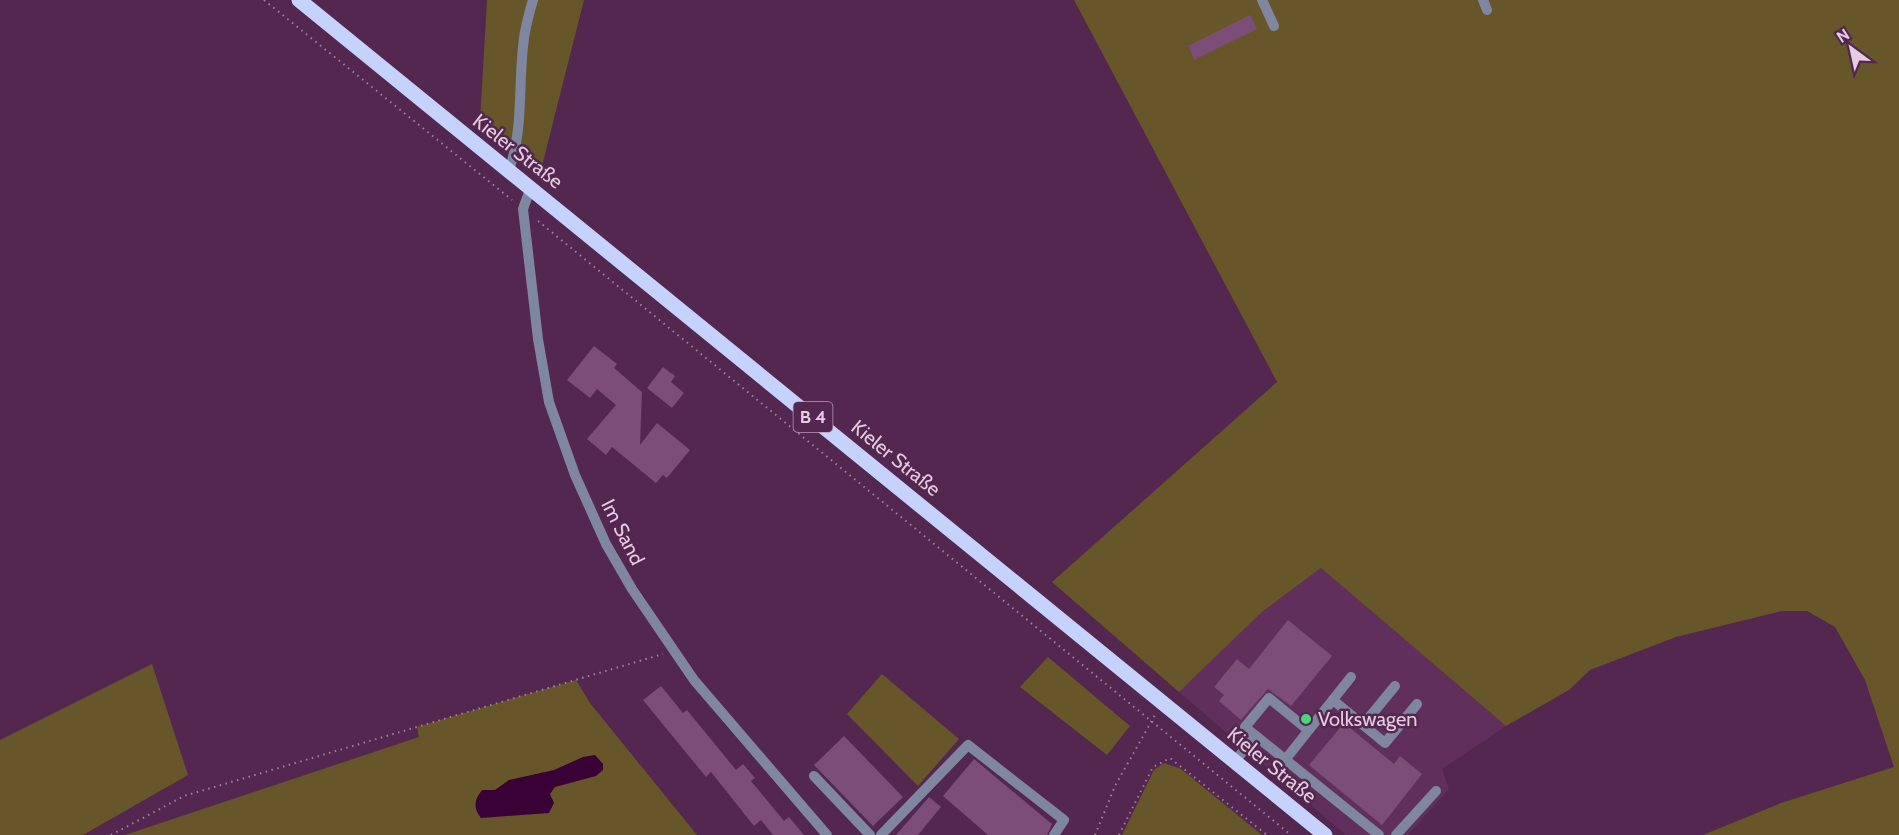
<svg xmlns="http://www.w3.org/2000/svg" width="1899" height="835" font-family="Cabin,sans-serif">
<rect width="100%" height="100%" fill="#53274f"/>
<!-- built -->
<polygon fill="#612f5c" points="1321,568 1506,726 1442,769 1449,789 1408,835 1346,835 1179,692 1262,612"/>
<!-- green -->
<g fill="#665629">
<polygon points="487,0 584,0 542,166 480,120"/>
<polygon points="1074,0 1899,0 1899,835 1703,835 1781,803 1894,767 1865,680 1835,627 1807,611 1782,611 1676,637 1590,670 1569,690 1506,726 1321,568 1262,612 1179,692 1052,582 1277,382"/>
<polygon points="1048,657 1130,726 1107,755 1020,687"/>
<polygon points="152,664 188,775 83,835 0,835 0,740"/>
<polygon points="882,674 959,739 918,786 847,714"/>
<polygon points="576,680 590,703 697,835 125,835 419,737 417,727"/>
<polygon points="1164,763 1181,769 1262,835 1122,835 1154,770"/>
</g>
<!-- water -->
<path fill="#3a0137" d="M595,755L603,764V770L596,776L555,787L550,794L554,803L549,813L481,818C473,808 474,800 482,790H495L509,780L554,770L583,757Z"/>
<!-- building -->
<g fill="#7b4d77">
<polygon points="1250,15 1257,29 1194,60 1188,46"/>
<polygon points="594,346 617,364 614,368 642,392 640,445 657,423 690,450 667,478 663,475 656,483 612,447 606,455 587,439 616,405 597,389 590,398 567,380"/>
<polygon points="663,367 675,376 671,382 684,393 672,408 647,388"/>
<polygon points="1288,620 1332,656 1291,706 1268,689 1241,720 1219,701 1224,695 1214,687 1237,659 1249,669"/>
<polygon points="661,686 683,713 687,710 736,770 743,764 755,778 751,781 784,821 789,817 804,835 773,835 761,820 754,826 711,772 706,777 643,700"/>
<polygon points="1344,723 1394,764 1400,756 1422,774 1382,825 1309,765"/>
<polygon points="844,736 903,797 873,826 814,765"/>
<polygon points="974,759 1052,824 1047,835 988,835 943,796"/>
<polygon points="929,797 941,807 918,835 896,835"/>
</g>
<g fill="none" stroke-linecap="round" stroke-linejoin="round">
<!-- path -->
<g stroke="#a2809e" stroke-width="2" stroke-dasharray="1.5 4.5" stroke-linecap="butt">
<polyline points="264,0 512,200"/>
<polyline points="538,221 1291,835"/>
<polyline points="111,835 184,796 663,654"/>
<polyline points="1095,835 1115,786 1155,715"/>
<polyline points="1119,835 1153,767 1170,758 1267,835"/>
</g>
<!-- minor -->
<g stroke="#7f87a0" stroke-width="10">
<polyline points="1262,0 1274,26"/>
<polyline points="1483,0 1487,10"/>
<path d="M509,170C525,126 517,77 525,32C527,21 530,10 533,0"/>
<polyline points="531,187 523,209 538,339 549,402 575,475 606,544 632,589 694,680 827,835"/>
<polyline points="1333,700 1385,743 1417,704"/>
<polyline points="1363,725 1395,686"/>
<polyline points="1256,736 1245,727 1269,698 1308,730"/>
<polyline points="1285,760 1351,677"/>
<polyline points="1235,761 1256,736 1379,835"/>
<polyline points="814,776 870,835"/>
<polyline points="881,835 968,745 1064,820 1054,835"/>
<polyline points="1396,835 1436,791"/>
</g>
<!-- major -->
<polyline stroke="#c5d3fc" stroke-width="15" points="299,0 1325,835"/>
</g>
<!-- markers -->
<circle fill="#49d778" stroke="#53274f" stroke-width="2" cx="1306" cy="719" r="6"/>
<g text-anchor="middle" stroke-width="5" stroke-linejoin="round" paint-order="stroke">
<!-- shield labels -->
<rect fill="#53274f" stroke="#ba9ab6" stroke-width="1.5" x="793.5" y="402" width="39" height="30" rx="4.5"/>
<g font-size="18" font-weight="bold" fill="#e6cbe2">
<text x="813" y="423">B 4</text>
</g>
<!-- street labels -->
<g font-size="20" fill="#e6cbe2" stroke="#53274f">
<text transform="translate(518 151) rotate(38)" y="7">Kieler Straße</text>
<text transform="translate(896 458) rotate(39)" y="7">Kieler Straße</text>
<text transform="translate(623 532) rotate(63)" y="7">Im Sand</text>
<text transform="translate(1272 765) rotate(39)" y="7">Kieler Straße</text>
</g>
<!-- poi labels -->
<g font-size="20" fill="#e6cbe2" stroke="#53274f" text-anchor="start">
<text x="1318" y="726">Volkswagen</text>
</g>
</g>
<!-- north arrow -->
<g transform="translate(1851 48) rotate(327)" stroke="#53274f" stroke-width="4.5" paint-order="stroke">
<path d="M0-4.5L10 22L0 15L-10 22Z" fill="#e6cbe2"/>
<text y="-9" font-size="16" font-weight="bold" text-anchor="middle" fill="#e6cbe2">N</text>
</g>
</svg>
